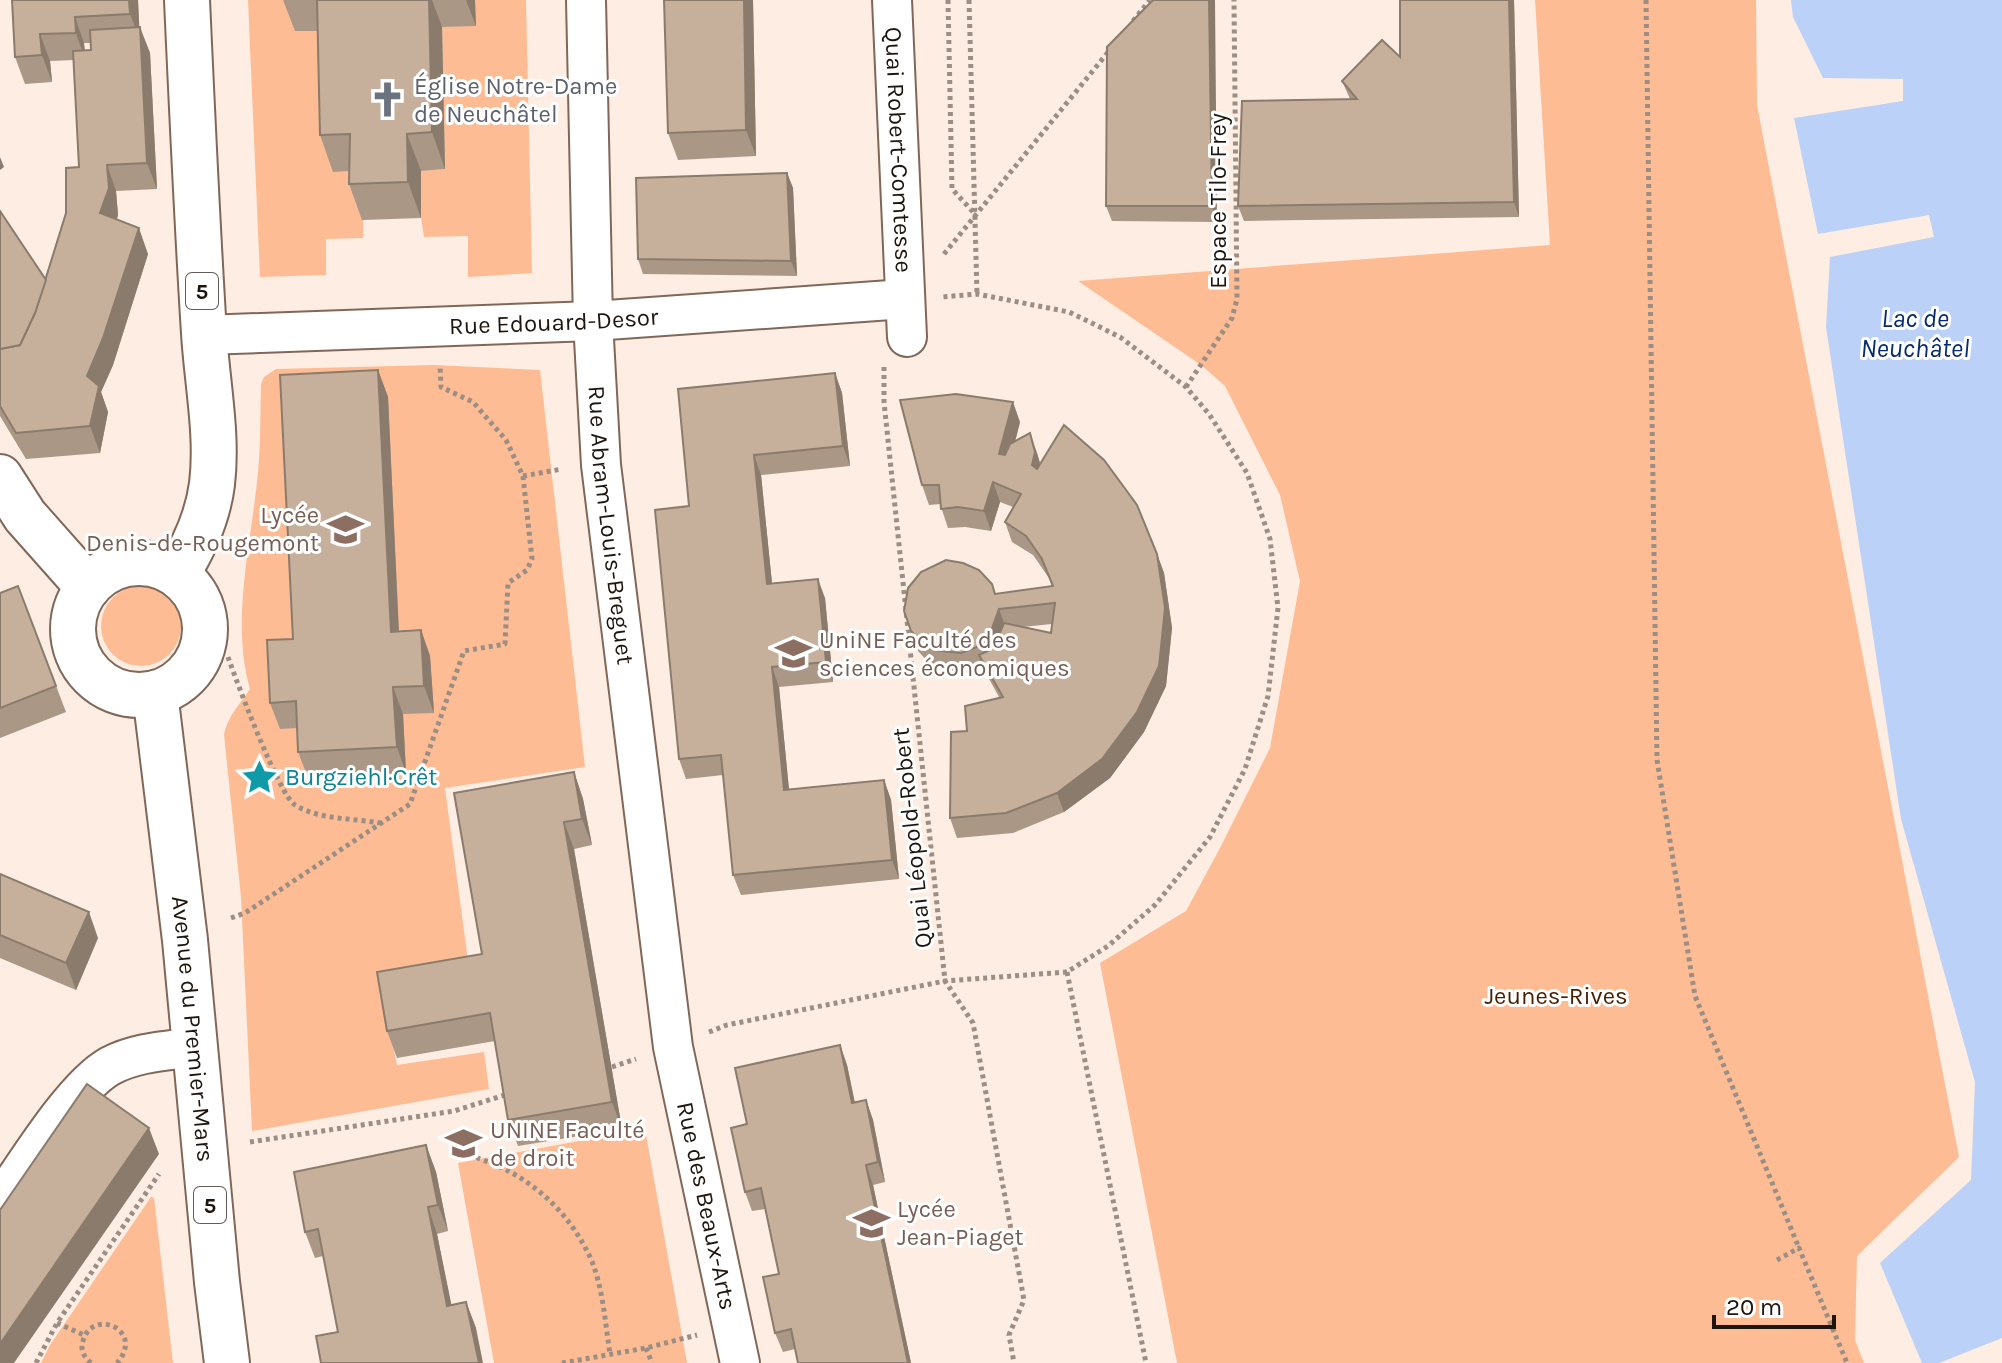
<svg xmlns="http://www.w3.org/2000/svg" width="2002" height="1363" font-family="Karla,sans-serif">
<rect width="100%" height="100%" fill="#feede3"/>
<!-- green -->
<g fill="#febc94">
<polygon points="248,0 294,0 330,30 333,171 364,171 363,238 326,239 326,275 260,277"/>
<polygon points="475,0 526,0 532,273 468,277 468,236 424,237 421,218 421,171 445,169 442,27 476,25"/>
<polygon points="1535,0 1756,0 1757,105 1959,1157 1857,1256 1855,1340 1864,1363 1177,1363 1100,963 1186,911 1220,848 1270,748 1300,581 1280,495 1225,386 1201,365 1078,281 1550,245"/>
<path d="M434,365L540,370L585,767L445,788L470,976L381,988L397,1065L484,1052L489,1089L252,1131L241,897L224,735C228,715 239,706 250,689C231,623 250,549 257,482C261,450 260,416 261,384L264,377L276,369Z"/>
<circle cx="141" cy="626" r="40"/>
<polygon points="645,1129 687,1363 494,1363 458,1163"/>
<polygon points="151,1197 154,1198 173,1363 41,1363 50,1345"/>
</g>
<!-- water -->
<polygon fill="#bbd1f7" points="1791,0 2002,0 2002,1338 1939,1363 1922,1363 1880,1263 1971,1180 1975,1082 1901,819 1826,327 1830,257 1934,237 1929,215 1818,234 1794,118 1903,101 1903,79 1823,78 1793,17"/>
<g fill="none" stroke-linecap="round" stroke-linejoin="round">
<defs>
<g id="street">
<path id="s1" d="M586,0L593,321L601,465L673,1047L740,1363"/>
<path id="s2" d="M892,0L907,337"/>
<path id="s3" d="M204,335L593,321L905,299"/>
<path d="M0,1202C26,1165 73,1087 110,1066C136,1052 166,1051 195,1047"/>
</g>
<polyline id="secondary" points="0,477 25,516 88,587"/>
<g id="primary">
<circle cx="139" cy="629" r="66"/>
<path d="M177,574C194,547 208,516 212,484C218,435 207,383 204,333C197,222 192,111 187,0"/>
<path id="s4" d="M155,693L185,940L217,1282L227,1363"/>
</g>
</defs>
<!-- street casing -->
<use href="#street" stroke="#806759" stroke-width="42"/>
<!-- secondary casing -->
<use href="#secondary" stroke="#806759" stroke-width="48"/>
<!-- primary casing -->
<use href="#primary" stroke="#806759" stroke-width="48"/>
<!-- path -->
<g stroke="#9b8e85" stroke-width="5" stroke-dasharray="4 4" stroke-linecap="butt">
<polyline points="948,0 952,189 975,214"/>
<polyline points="969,0 977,294"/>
<polyline points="1646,0 1657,760 1695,996 1799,1248"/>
<polyline points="1133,21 1150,0"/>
<polyline points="944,254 1109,51"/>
<polyline points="884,367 884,402 945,981 973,1023 1024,1300 1009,1335 1014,1363"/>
<polyline points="1186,387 1232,318 1237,299 1234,0"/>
<polyline points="523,476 562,469"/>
<path d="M228,657C236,680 279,795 295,805C319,820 353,818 380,823"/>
<polyline points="231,918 245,913 410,804 464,651 505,644 508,583 527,570 532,559 523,476 506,440 473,402 441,387 440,365"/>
<polyline points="1067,972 1146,1363"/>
<polyline points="709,1032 727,1025 945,981 1067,972 1108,946 1155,905 1210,837 1245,769 1268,696 1278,608 1270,539 1247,473 1209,414 1186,387 1120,337 1069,312 977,294 942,297"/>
<polyline points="612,1067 636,1059"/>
<polyline points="250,1142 454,1111 508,1094"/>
<path d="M453,1152C513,1163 563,1200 590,1257C603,1286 605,1322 610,1354"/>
<polyline points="1777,1260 1799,1248 1847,1363"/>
<polyline points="57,1323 84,1335"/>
<polyline points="646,1348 652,1363"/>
<polyline points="36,1363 57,1323 159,1174"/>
<path d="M91,1363C84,1357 80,1350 83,1341C92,1307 146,1330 117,1363"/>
<polyline points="562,1363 646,1348 697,1335"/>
</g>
<!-- street -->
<use href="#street" stroke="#fff" stroke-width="38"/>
<!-- secondary -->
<use href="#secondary" stroke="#fff" stroke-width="44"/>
<!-- primary -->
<use href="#primary" stroke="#fff" stroke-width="44"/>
</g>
<!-- wall -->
<g fill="#aa9785" fill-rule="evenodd">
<path d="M12,0H138L139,27L150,53L157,189L116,191L118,215L117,219L148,254L113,365L101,392L108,412L100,453L26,459L0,416V211L46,280L79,167L74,60L50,61L52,82L25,84L15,57ZM84,43H91V50H85Z"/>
<polygon points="283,0 475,0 476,26 442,27 445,169 421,171 421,218 362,220 349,184 349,171 333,172 320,135 317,31 295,31"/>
<polygon points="664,0 753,0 756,156 678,160 668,133"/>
<polygon points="1153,0 1217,222 1112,221 1106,206"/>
<polygon points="1400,0 1514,0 1519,217 1244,221 1238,206 1350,99 1342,81 1400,57"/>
<polygon points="787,173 793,188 797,276 643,274 638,259"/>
<polygon points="378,370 388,397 399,631 421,630 430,656 434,713 403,714 406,773 308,778 298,752 297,728 280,729 270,703 293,639"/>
<polygon points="835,373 842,393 850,466 761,475 772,583 825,598 833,682 779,687 789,790 884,780 891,800 899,879 741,895 733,875 723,775 686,779 679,759 689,506"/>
<path d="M1020,422L1015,441L1037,453L1040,463L1157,554L1164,573L1172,628L1166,686L1144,732L1110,778L1064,812L1013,833L957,838L950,818L967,731L999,697L987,675L984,667L969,673L940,670L931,665L918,651L904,611L996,594L1052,586L1049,578L1033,555L1012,542L1005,522L1013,507L1000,502L991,531L965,527L948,528L940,504L929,505L922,485ZM1052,624L1051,633L1022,627Z"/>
<polygon points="18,586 66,712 0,738 0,593"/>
<polygon points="574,772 583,799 592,845 574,849 622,1129 518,1146 508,1120 495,1041 397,1058 387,1031 482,954"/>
<polygon points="0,874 98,938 76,990 0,958"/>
<polygon points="840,1045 847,1065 855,1103 866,1100 873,1120 885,1182 873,1185 911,1363 798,1363 795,1349 783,1352 775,1333 779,1274 765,1209 752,1211 745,1192 747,1124"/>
<polygon points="426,1145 436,1172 448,1231 437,1234 451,1305 466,1302 476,1328 338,1332 323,1256 315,1258 305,1232"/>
</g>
<!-- shaded-wall -->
<g fill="#8b7b6c">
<polygon points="129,0 138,0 140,40 130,14"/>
<polygon points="429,0 432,0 442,27 445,169 432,132"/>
<polygon points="466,0 475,0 476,26"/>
<polygon points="744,0 753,0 756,156 746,130"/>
<polygon points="1209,0 1215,0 1217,222 1212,206"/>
<polygon points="1509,0 1514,0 1519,217 1514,202"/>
<polygon points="75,17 84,43 85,59 76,33"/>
<polygon points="140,27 150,53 157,189 147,163"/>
<polygon points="40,34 50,61 52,82 42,55"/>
<polygon points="407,134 421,171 421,218 408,182"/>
<polygon points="0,157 4,167 0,170"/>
<polygon points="107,165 116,191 118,215 110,239 100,213"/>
<polygon points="787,173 793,188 797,276 791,261"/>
<polygon points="139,228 148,254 113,365 101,392 108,412 100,453 90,426 87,376"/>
<polygon points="378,370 388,397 400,658 391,632"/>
<polygon points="835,373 842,393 850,466 843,446"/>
<polygon points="1013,402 1020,422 1007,474 999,454"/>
<polygon points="1030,433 1037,453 1042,471 1032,465"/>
<polygon points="754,455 761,475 774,603 767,584"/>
<polygon points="993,482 1000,502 991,531 984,511"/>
<polygon points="1157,554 1164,573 1172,628 1166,686 1144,732 1110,778 1064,812 1057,793"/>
<polygon points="818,579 825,598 833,682 826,662"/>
<polygon points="999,609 1006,629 989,664 982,645"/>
<polygon points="421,630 430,656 434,713 424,686"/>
<polygon points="772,667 779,687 791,810 784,790"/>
<polygon points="393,687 403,714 406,773 397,747"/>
<polygon points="574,772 583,799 592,845 582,819"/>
<polygon points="884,780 891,800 899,879 892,860"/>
<polygon points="564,822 574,849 622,1129 612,1102"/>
<polygon points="89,912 98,938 76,990 66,963"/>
<polygon points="840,1045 847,1065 859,1123 852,1103"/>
<polygon points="866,1100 873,1120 885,1182 878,1162"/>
<polygon points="149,1128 159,1154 14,1363 0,1363 0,1344"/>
<polygon points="426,1145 436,1172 448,1231 438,1205"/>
<polygon points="866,1165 873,1185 911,1363 908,1363"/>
<polygon points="428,1207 437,1234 457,1332 447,1306"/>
<polygon points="466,1302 476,1328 483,1363 479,1363"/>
</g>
<!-- building -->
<g fill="#c6b09b" stroke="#8b7b6c" stroke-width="2">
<polygon points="12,0 129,0 130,14 75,17 76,33 40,34 42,55 15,57"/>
<polygon points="317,0 429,0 432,132 407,134 408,182 349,184 350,134 320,135"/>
<polygon points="664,0 744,0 746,130 668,133"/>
<polygon points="1153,0 1209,0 1212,206 1106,206 1107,47"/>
<polygon points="1400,0 1509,0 1514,202 1238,206 1242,101 1357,99 1342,81 1382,40 1400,57"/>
<polygon points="140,27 147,163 107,165 109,188 100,213 139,228 103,338 87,376 99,386 90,426 16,433 0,406 0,349 20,345 35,313 66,213 66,168 79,167 73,51 91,50 90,30"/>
<polygon points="787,173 791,261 638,259 636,178"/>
<polygon points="0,211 46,280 35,313 20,345 0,349"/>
<polygon points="378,370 391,632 421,630 424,686 393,687 397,747 298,752 296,701 270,703 267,640 293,639 280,375"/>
<polygon points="835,373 843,446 754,455 767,584 818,579 826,662 772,667 784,790 884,780 892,860 733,875 721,755 679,759 655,510 689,506 678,389"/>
<polygon points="956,394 1013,402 999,454 1005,455 1010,444 1030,433 1035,452 1032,465 1037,469 1064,425 1104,460 1137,505 1157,554 1165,608 1159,666 1137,712 1102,759 1057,793 1006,813 950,818 951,732 967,731 965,706 1003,697 979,655 988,651 996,643 1004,623 1051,633 1055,603 999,609 991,631 982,645 961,653 933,650 924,645 911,631 904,611 908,588 921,572 946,560 963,563 979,570 992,584 995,594 1053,586 1042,559 1026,536 1005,522 1021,494 993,482 984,511 958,507 941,509 939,485 922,485 900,400"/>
<polygon points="18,586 56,686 0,708 0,593"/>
<polygon points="574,772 582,819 564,822 612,1102 508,1120 490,1013 387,1031 377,972 482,954 454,793"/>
<polygon points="0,874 89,912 66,963 0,935"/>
<polygon points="840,1045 852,1103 866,1100 878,1162 866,1165 908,1363 798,1363 791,1329 775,1333 763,1277 779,1274 761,1188 745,1192 731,1128 747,1124 735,1068"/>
<polygon points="87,1084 149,1128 0,1344 0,1210"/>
<polygon points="426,1145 438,1205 428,1207 447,1306 466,1302 479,1363 321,1363 316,1336 338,1332 318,1229 305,1232 294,1172"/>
</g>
<!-- icons -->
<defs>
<symbol id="church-bare" viewBox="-9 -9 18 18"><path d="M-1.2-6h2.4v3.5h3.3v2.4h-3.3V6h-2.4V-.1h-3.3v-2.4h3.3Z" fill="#6b7280" stroke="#fff" stroke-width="2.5" paint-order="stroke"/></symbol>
<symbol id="school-bare" viewBox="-9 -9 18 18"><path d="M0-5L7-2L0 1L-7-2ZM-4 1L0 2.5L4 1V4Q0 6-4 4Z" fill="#8d6e63" stroke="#fff" stroke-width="2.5" paint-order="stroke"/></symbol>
<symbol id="university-bare" viewBox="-9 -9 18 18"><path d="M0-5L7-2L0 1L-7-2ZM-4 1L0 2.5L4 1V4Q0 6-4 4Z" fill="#8d6e63" stroke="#fff" stroke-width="2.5" paint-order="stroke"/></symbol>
<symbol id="sight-bare" viewBox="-9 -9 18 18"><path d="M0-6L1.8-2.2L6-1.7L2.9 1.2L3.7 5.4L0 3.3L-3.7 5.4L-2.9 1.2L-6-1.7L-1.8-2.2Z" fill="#0f9aa8" stroke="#fff" stroke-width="2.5" paint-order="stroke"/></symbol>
</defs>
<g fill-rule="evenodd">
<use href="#church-bare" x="362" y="74" width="51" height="51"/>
<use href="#school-bare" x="320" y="504" width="51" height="51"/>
<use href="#university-bare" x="768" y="628" width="51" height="51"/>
<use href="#sight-bare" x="234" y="752" width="51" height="51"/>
<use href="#university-bare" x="438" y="1118" width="51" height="51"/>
<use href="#university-bare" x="846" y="1198" width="51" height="51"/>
</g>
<g text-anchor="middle" stroke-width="6" stroke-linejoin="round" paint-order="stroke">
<!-- shield labels -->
<g fill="#fff" stroke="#625b57" stroke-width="2">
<rect x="186" y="273" width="32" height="36" rx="6"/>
<rect x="194" y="1187" width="32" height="36" rx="6"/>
</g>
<g font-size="22" font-weight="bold" fill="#1f150f">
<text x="202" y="299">5</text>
<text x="210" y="1213">5</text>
</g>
<!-- worship labels -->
<g font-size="24" fill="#5b616d" stroke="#fff" text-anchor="start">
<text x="414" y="94">Église Notre-Dame<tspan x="414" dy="28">de Neuchâtel</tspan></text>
</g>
<!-- street labels -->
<g font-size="24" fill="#1f150f" stroke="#fff">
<text dy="8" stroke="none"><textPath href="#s2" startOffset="150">Quai Robert-Comtesse</textPath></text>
<text transform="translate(1218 201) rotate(-90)" y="8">Espace Tilo-Frey</text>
<text dy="8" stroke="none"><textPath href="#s3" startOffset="350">Rue Edouard-Desor</textPath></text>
<text dy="8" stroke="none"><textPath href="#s1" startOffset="526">Rue Abram-Louis-Breguet</textPath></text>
<text transform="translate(912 838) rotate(-96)" y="8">Quai Léopold-Robert</text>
<text dy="8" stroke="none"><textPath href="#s4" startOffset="338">Avenue du Premier-Mars</textPath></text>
<text dy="8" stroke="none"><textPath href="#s1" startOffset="1214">Rue des Beaux-Arts</textPath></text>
</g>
<!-- education labels -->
<g font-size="24" fill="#785e54" stroke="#fff" text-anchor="start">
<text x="319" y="523" text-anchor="end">Lycée<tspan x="319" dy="28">Denis-de-Rougemont</tspan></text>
<text x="819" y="648">UniNE Faculté des<tspan x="819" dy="28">sciences économiques</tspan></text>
<text x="490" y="1138">UNINE Faculté<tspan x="490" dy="28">de droit</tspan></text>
<text x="897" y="1217">Lycée<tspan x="897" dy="28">Jean-Piaget</tspan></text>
</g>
<!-- culture labels -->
<g font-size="24" fill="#0d838f" stroke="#fff" text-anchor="start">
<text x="285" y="785">Burgziehl·Crêt</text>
</g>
<!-- park labels -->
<g font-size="24" fill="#481e00" stroke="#fff">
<text x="1556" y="1004">Jeunes-Rives</text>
</g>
<!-- water labels -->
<g font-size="26" font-style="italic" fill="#052a70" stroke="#fff">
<text x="1915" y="327">Lac de<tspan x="1915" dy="30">Neuchâtel</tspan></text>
</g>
</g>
<!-- scale -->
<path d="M1714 1315v12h120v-12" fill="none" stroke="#1f150f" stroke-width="4"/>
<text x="1726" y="1315" font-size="24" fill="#1f150f" stroke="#ffffff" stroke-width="6" paint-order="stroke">20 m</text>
</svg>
